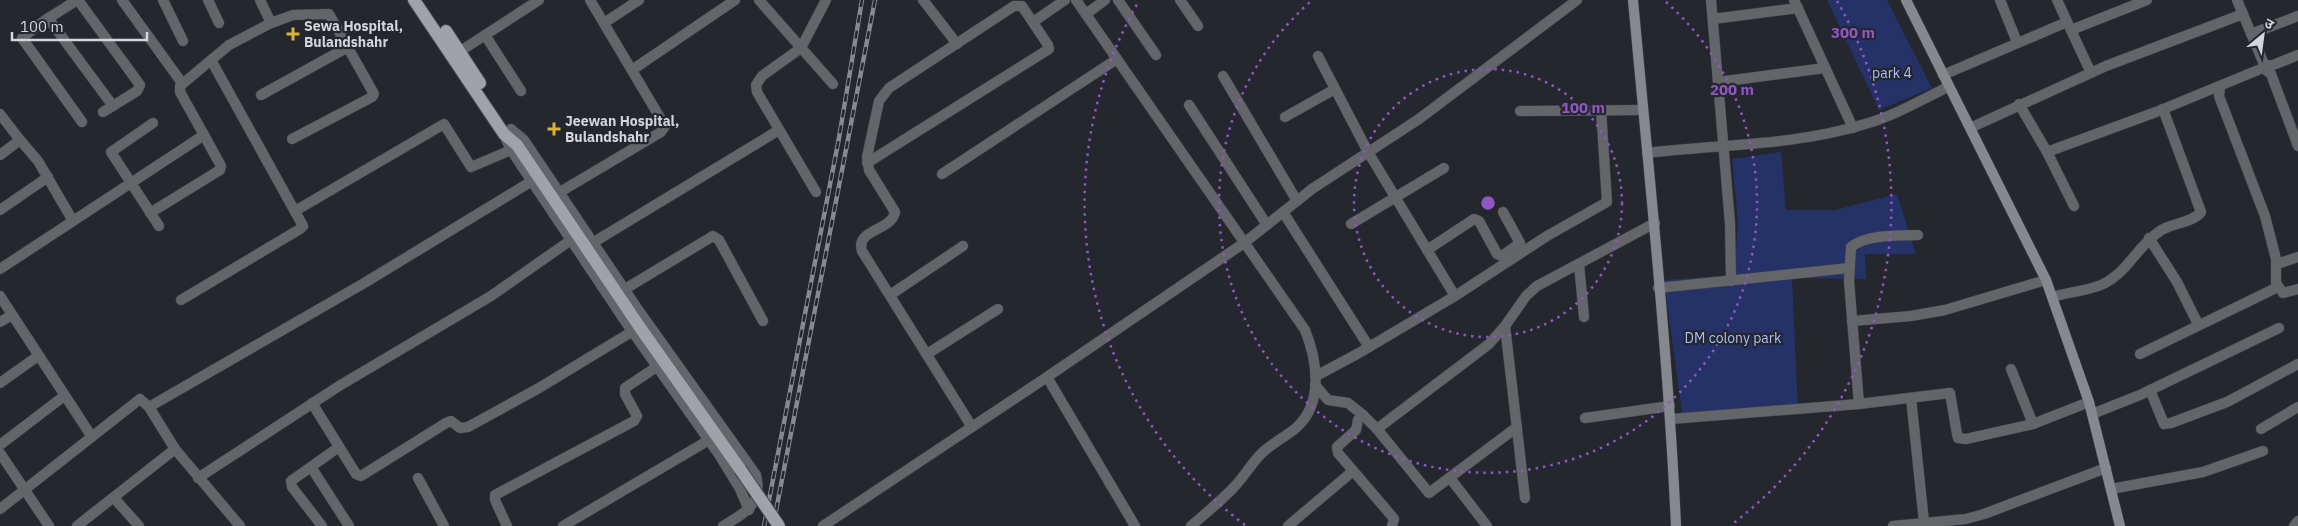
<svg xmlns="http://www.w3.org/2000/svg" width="2298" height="526" font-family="'IBM Plex Sans','Noto Sans Devanagari',sans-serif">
<rect width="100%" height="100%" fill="#24272e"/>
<!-- green -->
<g fill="#253268">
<polygon points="1827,0 1887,0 1932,88 1879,110"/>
<polygon points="1781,152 1786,210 1835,210 1897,194 1916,254 1865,254 1866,279 1792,278 1798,412 1683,420 1664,280 1734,275 1738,223 1732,159"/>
</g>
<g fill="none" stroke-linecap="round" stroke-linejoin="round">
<defs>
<g id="street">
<polyline points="77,0 44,21 22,38 82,122"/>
<polyline points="78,0 140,85 137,91 103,112"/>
<polyline points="122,0 182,83"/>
<polyline points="163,0 183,41"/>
<polyline points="208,0 219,23"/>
<polyline points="759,0 833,84"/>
<polyline points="923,0 957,44"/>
<path d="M1076,0L1305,330C1317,360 1324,402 1297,427C1287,436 1274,442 1263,452C1252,462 1245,476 1234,487C1221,501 1206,513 1191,526"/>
<polyline points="1118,0 1156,55"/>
<polyline points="1180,0 1198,26"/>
<polyline points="1711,0 1730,223 1731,281"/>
<polyline points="1794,0 1853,128"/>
<polyline points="2000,0 2017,42"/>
<polyline points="2057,0 2091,73"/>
<polyline points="2237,0 2264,64 2263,68 2271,74 2298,146"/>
<polyline points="1086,14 1105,0"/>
<polyline points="48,18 113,106"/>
<polyline points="1713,19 1798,8"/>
<polyline points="1033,22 1065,0"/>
<polyline points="271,23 293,15 329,14 374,94 372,97 292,139"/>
<polyline points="604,23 639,0"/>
<polyline points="2071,30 2147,0"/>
<polyline points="2251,34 2298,16"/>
<polyline points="485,35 521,91"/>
<polyline points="459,52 539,0"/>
<polyline points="2264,66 2273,65 2298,55"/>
<polyline points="632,70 735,0"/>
<polyline points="1943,75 2067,22"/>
<polyline points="1223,76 1297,201"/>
<polyline points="1718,82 1825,68"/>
<polyline points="2220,88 2219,96 2265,216 2276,259 2276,283 2283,293 2298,289"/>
<polyline points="261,95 348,47"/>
<polyline points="2019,104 2047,152 2074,206"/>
<polyline points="1189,105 1267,225"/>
<polyline points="1520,111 1643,110"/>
<polyline points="0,114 20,140 0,155"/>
<polyline points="1285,117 1335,89"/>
<polyline points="153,123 111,152 159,226"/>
<polyline points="1970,128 2106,66 2243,14"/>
<path d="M511,129L524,140L639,311L756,475C763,504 745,513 723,526"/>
<polyline points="504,135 511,150 625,321 718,453 740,489 749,510"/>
<polyline points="20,140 38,161 73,221"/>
<polyline points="2047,152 2156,112 2263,68"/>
<path d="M1647,153C1720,144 1794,146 1865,124C1894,116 1921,100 1948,87"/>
<path d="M867,163L1049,49L1048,45L1022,6H1014L889,88L879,101L867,157L869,170L895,212C892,231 855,229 862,251L972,427"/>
<polyline points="942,174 1117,59"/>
<polyline points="560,192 661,132 665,126 590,0"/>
<polyline points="816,192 757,92 756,85 762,76 801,48 826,0"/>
<polyline points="0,210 48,177"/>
<polyline points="295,211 444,124 471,167 511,150"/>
<polyline points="1283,212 1369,347"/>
<polyline points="150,213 220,170 221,166 204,135"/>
<polyline points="1351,224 1444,168"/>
<polyline points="2149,238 2177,282 2198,324"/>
<polyline points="594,242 779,130"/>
<polyline points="1427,250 1474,219 1479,221 1497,254 1502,256 1520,243 1503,212"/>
<polyline points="1579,264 1584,317"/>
<polyline points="2277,264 2298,257"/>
<polyline points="0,269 204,135 180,92 180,86 229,45 271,23 260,0"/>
<polyline points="1658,288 1849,268"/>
<polyline points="625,289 713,236 719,240 763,321"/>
<polyline points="890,295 963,246"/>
<polyline points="0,296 92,437"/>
<polyline points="1455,296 1547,236 1607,202 1601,109"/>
<path d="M2053,297C2068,292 2087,291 2101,285C2128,273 2136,247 2160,231C2171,223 2193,223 2201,212L2163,109"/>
<polyline points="181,300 300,229 303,226 211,60"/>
<polyline points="1852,321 1911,316 1945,310 2046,280"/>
<polyline points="0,322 12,315"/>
<polyline points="1505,326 1525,498"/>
<polyline points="927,354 998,309"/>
<polyline points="2140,354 2278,287"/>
<polyline points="2011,369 2033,424"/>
<polyline points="1316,376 1359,353 1455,296 1368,152 1318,56"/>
<polyline points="0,383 38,356"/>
<polyline points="1315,385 1328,400 1348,403 1363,415 1377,429 1429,493 1517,427"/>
<polyline points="2150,390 2164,424 2171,423 2227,402 2298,364"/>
<polyline points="1911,398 1924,522"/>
<polyline points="312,403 356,474 361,476 446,423 451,421 460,428 468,427 539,388 633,331"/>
<path d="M1859,404L1849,281L1851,247C1867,234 1898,236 1918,235"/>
<polyline points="149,407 366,282 532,181"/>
<polyline points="2092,414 2140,395 2279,328"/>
<polyline points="1363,415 1358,420 1356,430 1337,447 1338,453 1390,514 1394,519 1392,526"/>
<polyline points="1585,418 1670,406"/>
<polyline points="1671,419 1859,404 1950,393 1957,434 1958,438 1966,439 2033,424 2089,402"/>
<polyline points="1377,429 1489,344 1505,326 1526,296 1537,286 1655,223"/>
<polyline points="2261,429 2298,407"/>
<polyline points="0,445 64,396"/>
<polyline points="0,453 49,526"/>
<polyline points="311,467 349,526"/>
<polyline points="198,478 339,386 491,296 571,240"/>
<polyline points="418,478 444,526"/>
<polyline points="1450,478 1487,526"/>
<polyline points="2111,489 2203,472 2263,451"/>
<polyline points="114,498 139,526"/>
<polyline points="0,509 140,399 149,407 175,449 240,526"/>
<polyline points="77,526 175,449"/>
<polyline points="322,526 292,487 291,481 339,447"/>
<polyline points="507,526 495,500 495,495 634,421 637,416 625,394 625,388 658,366"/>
<polyline points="563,526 709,440"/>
<polyline points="823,526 1047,377"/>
<polyline points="1135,526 1047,377 1244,243 1312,189 1419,119 1577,0"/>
<polyline points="1288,526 1353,471"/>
<polyline points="1893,526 1966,519 1984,514 2106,468"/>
<polyline points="2294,526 2298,521"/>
</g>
<g id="secondary">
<path d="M1633,0C1649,175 1668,350 1676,526"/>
<polyline points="1906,0 2046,280 2089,402 2120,526"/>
</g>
<g id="primary">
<polyline points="414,0 504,134 517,145 641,329 740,469"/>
<polyline points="446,31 480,83"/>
</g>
</defs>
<!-- street casing -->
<use href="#street" stroke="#40434a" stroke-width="11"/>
<!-- secondary casing -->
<use href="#secondary" stroke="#40434a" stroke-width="11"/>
<!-- primary casing -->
<use href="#primary" stroke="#40434a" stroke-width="14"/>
<!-- street -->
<use href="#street" stroke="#636569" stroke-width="10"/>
<!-- secondary -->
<use href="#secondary" stroke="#85888e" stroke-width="10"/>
<!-- primary -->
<use href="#primary" stroke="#a0a2aa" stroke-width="12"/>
<defs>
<g id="rail">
<polyline points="764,526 839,138 862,0"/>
<polyline points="773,526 875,0"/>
</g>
</defs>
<!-- rail casing -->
<use href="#rail" stroke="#86898e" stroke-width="4.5"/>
<!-- rail -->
<use href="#rail" stroke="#24272e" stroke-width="2.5" stroke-dasharray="8" stroke-linecap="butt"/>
<defs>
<polyline id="primary-bridge" points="740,469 779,526"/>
</defs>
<!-- primary-bridge casing -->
<use href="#primary-bridge" stroke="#40434a" stroke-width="14" stroke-linecap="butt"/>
<!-- primary-bridge -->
<use href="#primary-bridge" stroke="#a0a2aa" stroke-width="12"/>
</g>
<!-- distance rings -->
<g fill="none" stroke="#9156c6" stroke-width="2.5" stroke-dasharray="2.5 5">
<circle cx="1488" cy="203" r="134"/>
<path d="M1666 2A269 269 0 1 1 1310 2"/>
<path d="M1245 525A403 403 0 0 1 1139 1M1837 1A403 403 0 0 1 1731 525"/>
</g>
<!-- markers -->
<g fill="#dab333" stroke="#24272e" stroke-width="2">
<path d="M290.5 26.5h5v5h5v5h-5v5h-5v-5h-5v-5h5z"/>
<path d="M551.5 121.5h5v5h5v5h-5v5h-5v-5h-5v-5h5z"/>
</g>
<g text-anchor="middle" stroke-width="4.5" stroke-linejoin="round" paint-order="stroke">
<!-- poi labels -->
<g font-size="14" font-weight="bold" fill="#d4d6db" stroke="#24272e" text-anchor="start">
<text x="304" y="31">Sewa Hospital,<tspan x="304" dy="16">Bulandshahr</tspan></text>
<text x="565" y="126">Jeewan Hospital,<tspan x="565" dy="16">Bulandshahr</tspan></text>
</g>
<!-- park labels -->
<g font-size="14" fill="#adbff6" stroke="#24272e">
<text x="1892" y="78">park 4</text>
<text x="1733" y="343">DM colony park</text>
</g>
</g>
<circle cx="1488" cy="203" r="8" fill="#9156c6" stroke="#24272e" stroke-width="2.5"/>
<g font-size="15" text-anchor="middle" font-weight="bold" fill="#9156c6" stroke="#24272e" stroke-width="4.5" stroke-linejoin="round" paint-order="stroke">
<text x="1853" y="38">300 m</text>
<text x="1732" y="95">200 m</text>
<text x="1583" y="113">100 m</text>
</g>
<!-- north arrow -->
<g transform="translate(2263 35) rotate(29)" stroke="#24272e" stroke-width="4" paint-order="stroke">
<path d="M0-4L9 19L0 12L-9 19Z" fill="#d4d6db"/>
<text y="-8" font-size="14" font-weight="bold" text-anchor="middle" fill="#d4d6db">उ</text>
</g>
<!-- scale -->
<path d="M12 32v8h135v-8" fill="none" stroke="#d4d6db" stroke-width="2.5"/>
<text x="20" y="32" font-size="15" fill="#d4d6db" stroke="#24272e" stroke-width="4" paint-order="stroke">100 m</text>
</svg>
